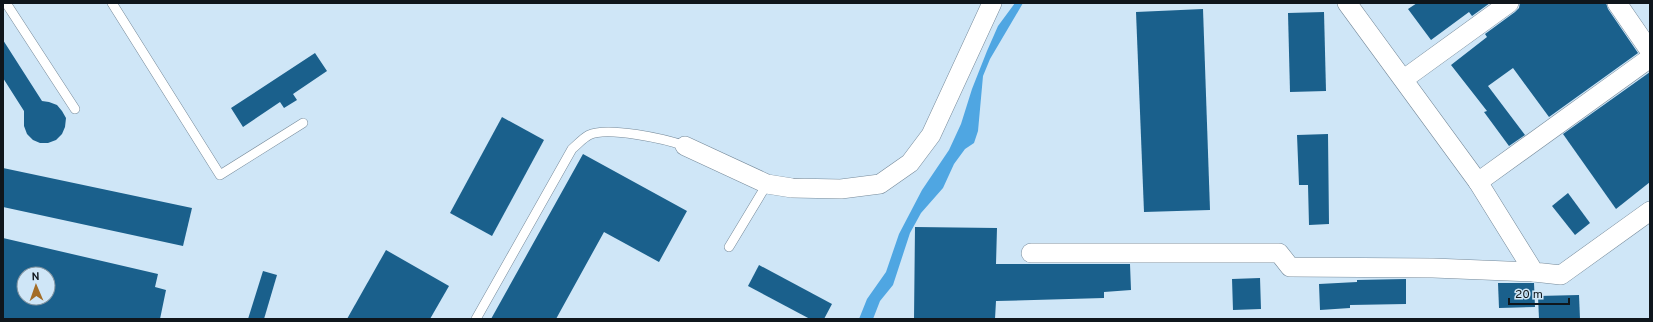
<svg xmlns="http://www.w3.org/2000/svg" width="1653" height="322" font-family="Overpass,sans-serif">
<rect width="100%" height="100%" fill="#cfe6f7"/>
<!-- water -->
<polygon fill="#4fa6e2" points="1015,3 1023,3 990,59 983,76 978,131 974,143 965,149 954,164 943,188 921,213 910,233 893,285 880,301 873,319 859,319 867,299 886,272 899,234 922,190 949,150 961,124 972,89 987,51 998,26"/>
<!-- building -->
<g fill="#1a608c" fill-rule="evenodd">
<polygon points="1417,3 1490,3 1472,16 1469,12 1431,40 1408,9"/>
<polygon points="1520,3 1606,3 1608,9 1638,53 1549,117 1513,68 1488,86 1525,135 1509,146 1484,112 1487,111 1451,65 1487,37 1485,34 1515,12 1519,8"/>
<polygon points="1203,9 1210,210 1144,212 1136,12"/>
<polygon points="1324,12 1326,91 1290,92 1288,13"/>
<polygon points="3,40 42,101 49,102 57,105 62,111 66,118 65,127 62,134 56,140 48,143 40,143 33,140 27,134 24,126 24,111 3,78"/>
<polygon points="315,53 327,71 293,94 297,100 284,108 280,102 243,127 231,108"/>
<polygon points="1650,72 1650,182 1616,209 1563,134"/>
<polygon points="502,117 544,140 492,236 450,213"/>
<polygon points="1328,134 1329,224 1309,225 1308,185 1299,185 1297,135"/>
<polygon points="583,154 687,211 659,262 604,232 556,319 491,319"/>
<polygon points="3,168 192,208 183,246 3,207"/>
<polygon points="1568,193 1590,223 1575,235 1552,206"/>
<polygon points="915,227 997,228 996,264 1130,264 1131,290 1104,292 1104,298 996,301 995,319 914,319"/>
<path d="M3,238L158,274L155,287L166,290L160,319H3ZM24,274H48V298H24Z"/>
<polygon points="386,250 449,286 430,319 347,319"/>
<polygon points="759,265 832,304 824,319 810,319 748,286"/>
<polygon points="263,271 277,275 264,319 248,319"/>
<polygon points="1260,278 1261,309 1233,310 1232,279"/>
<polygon points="1406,279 1406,304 1350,305 1350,308 1320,310 1319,284 1357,282 1357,280"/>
<polygon points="1498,283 1534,283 1535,307 1499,308"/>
<polygon points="1579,295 1580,319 1539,319 1538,296"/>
</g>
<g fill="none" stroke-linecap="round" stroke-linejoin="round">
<defs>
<g id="lane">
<polyline points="6,3 75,109"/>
<polyline points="112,3 220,175 303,123"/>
<polyline points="729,247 767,184"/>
<path d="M476,319L572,149C578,144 583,138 589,135C607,126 666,139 685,146"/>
</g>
<g id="street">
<polyline points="1347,3 1478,182 1534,272 1561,275 1650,211"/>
<polyline points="1617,3 1650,51"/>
<polyline points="1404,79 1509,3"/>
<polyline points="685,146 767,184 792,188 841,189 880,184 910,163 931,135 992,3"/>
<polyline points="1478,182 1650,58"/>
<polyline points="1031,253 1279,253 1290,267 1433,268 1534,272"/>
</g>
</defs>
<!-- lane casing -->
<use href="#lane" stroke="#768a9a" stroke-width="10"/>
<!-- street casing -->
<use href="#street" stroke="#768a9a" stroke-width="20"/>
<!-- lane -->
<use href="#lane" stroke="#fff" stroke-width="9"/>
<!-- street -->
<use href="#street" stroke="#fff" stroke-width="19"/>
</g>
<!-- border -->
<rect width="1653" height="322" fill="none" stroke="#0f161c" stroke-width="8"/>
<!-- north arrow -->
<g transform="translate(36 286) rotate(358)"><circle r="19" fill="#cfe6f7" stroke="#82939f"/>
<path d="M0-3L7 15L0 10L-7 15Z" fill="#a36d27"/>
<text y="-6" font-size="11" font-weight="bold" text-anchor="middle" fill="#0f161c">N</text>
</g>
<!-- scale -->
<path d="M1509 298v6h60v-6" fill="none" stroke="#0f161c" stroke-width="2"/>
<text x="1515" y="298" font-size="12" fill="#0f161c" stroke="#cfe6f7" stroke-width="3" paint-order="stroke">20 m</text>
</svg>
